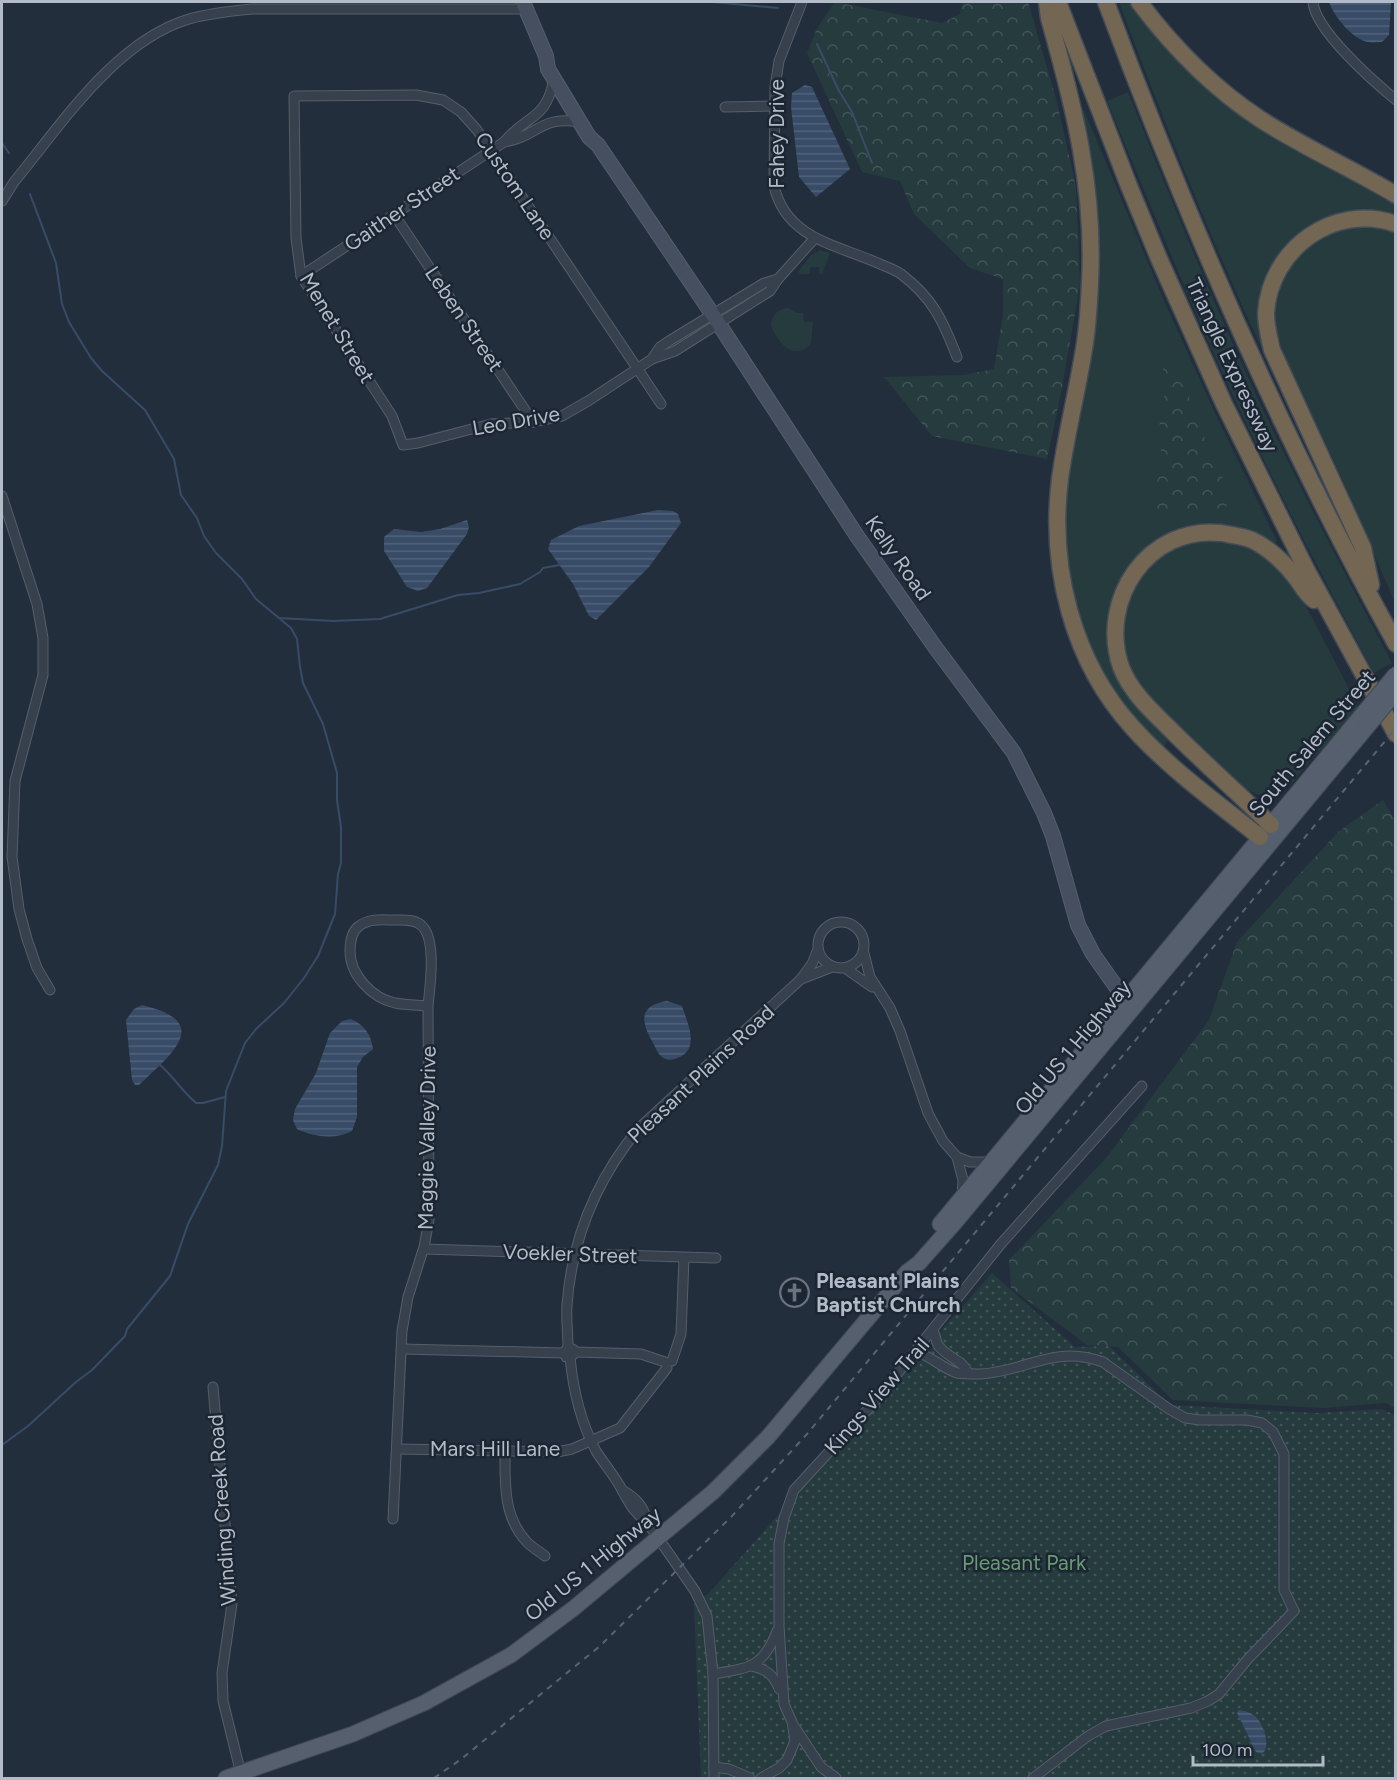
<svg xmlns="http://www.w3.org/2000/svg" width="1397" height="1780" font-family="Figtree,sans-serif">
<defs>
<pattern id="forest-crowns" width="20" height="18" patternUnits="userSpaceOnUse" patternTransform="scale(1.5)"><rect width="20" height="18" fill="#253b3e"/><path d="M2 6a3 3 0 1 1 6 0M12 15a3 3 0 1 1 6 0" fill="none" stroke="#425558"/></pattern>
<pattern id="park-dots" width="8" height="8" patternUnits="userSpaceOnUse" patternTransform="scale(1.5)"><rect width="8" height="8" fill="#253b3e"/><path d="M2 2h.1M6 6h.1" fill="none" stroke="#425558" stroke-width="1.8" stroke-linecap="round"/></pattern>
<pattern id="water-rules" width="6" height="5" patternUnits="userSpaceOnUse" patternTransform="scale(1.5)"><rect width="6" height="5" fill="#384c67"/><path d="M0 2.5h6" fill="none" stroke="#52647b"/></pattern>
</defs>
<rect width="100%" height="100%" fill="#232e3d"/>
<!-- grass -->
<g fill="#253b3e">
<path d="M1119,2H1134L1206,81L1395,200V219L1378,214L1282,253L1267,352L1264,353C1210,238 1163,120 1119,2Z"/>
<path d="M1128,92C1169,195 1211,298 1258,399C1300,488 1346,576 1392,663L1374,673C1324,580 1275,486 1230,389C1186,294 1147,197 1107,101Z"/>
<polygon points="1084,110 1165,303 1217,417 1277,541 1271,545 1211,528 1133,564 1111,650 1171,737 1161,749 1107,686 1080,630 1064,564 1063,495 1085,368 1080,111"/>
<polygon points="1368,223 1395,229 1395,603 1343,480 1286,360 1276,331 1276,308 1280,287 1290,266 1304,246 1322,234"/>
<polygon points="820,250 830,253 822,274 819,274 819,267 810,267 810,274 801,274 798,272 811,255"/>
<path d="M789,308L797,313H803L804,322H813L811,343C795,363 778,343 771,326C771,316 778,308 789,308Z"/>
<path d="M1213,537L1251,545L1292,579L1359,708L1336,737L1311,759L1291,784L1280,792L1269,796L1258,795L1248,790L1149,700C1105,651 1113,580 1172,547C1183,541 1200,540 1213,537Z"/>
</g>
<!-- forest -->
<g fill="url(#forest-crowns)">
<polygon points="835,2 942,23 960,14 962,2 1028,2 1057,102 1076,187 1080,284 1062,388 1047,459 932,436 884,377 964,375 994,369 1003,315 1003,279 970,268 914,214 900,181 862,172 807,53 817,28"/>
<polygon points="1167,357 1174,361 1187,385 1191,408 1232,498 1229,505 1195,517 1154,517 1157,496 1156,477 1161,451 1159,414 1166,390 1162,361"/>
<polygon points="1383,800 1396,822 1395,1408 1386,1403 1323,1408 1173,1400 1118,1347 1087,1345 1011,1288 1009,1260 1107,1157 1209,1020 1237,942 1338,832"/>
</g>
<!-- park -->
<polygon fill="url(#park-dots)" points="992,1273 1075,1347 1109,1346 1170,1405 1316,1413 1382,1409 1395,1415 1395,1778 701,1778 694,1604 710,1592"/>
<!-- water -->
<g fill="url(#water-rules)">
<path d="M1329,2H1391L1389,35L1382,42C1378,42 1372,43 1368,42C1352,39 1334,16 1329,2Z"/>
<polygon points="805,85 812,87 850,169 816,197 799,177 791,107 792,93"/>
<polygon points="658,510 673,511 678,514 681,523 649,567 596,620 589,616 573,584 548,549 551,540 579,526"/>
<polygon points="467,520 469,527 467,534 427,588 418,591 407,587 384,551 384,537 394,529 421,532 440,529"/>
<path d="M667,1001L682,1006C687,1022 700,1047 680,1057C673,1060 668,1061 662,1057C657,1053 655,1046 652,1041C640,1020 640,1005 667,1001Z"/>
<path d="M142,1005C215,1022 170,1055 139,1085H135L132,1080L126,1020L134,1009Z"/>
<path d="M351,1019C365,1025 371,1035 373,1049L363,1057L357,1067V1117L352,1131C335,1140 314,1137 297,1129L293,1120L295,1109L316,1073L330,1033L342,1021Z"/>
<path d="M1239,1710C1246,1711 1252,1713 1257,1718C1264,1726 1271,1747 1262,1754L1256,1752L1237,1713Z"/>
</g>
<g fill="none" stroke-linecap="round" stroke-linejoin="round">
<!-- stream -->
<g stroke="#384c67" stroke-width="2">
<polyline points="712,2 778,8"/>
<polyline points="817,44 839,91 852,112 872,163"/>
<polyline points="2,143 9,153"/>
<polyline points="279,618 333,621 380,619 458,595 479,593 520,584 540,572 543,568 560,565"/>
<path d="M159,1064C173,1076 182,1091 196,1103H203L225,1097"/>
<polyline points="2,1445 28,1426 76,1382 92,1370 125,1336 127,1329 170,1276 188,1224 218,1165 222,1146 226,1091 245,1043 256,1029 284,1003 304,978 318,956 335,914 338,874 341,863 341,827 337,800 337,773 323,724 303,683 300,667 297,639 291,628 256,599 242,579 216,553 204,536 197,518 181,495 174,459 145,410 102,371 91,358 69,322 62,304 56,263 30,194"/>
</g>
<defs>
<g id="street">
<path d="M802,2L779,61L775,87L774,186C786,239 838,245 880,264C887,267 895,270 901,274C933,298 943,321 957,357"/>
<path d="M1313,2C1315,30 1373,81 1396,100"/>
<polyline points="725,107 774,106"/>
<path d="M504,142C537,137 541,115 579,122"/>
<path d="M2,201L14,182C61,125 115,41 189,19C210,13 231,11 252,9H526"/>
<polyline points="395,216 533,422"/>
<path d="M301,276L504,142C527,114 546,121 554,79"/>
<polyline points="652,359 660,347 669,341 764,283 778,279"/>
<polyline points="661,404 637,368 477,130 461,112 443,100 416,95 294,96 296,238 301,276 392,416 403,445 418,443 491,424 533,422 562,416 588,401 652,359 675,351 770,291 778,279 814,239"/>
<polyline points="2,496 37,604 43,638 43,675 15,781 12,857 19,909 27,939 37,968 50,990"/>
<circle cx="841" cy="945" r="23"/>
<polyline points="864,953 870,977 890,1008 900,1031 928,1113 943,1141 957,1157 963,1180 962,1196"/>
<polyline points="845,968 872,987"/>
<polyline points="801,979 832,967"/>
<polyline points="957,1157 970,1162 991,1162"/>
<polyline points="424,1249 716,1258"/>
<path d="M933,1330C935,1335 936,1341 938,1345C946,1357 963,1360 968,1373"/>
<path d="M568,1347C568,1333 566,1319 567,1305C572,1237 596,1180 639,1128L801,979L812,964L818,949"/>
<polyline points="402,1349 564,1353"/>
<polyline points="575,1352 641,1354 665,1362"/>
<path d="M916,1352C931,1356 942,1368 957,1373C963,1374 974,1374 980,1374C1026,1372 1053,1344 1103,1362L1169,1409L1185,1418L1200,1420H1247L1262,1423L1273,1432L1284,1454V1590L1294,1611L1247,1660L1219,1694L1208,1701L1191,1708L1106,1726L1088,1736L1033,1778"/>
<path d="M570,1357H566L564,1353L568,1347L574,1350V1354L570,1357C573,1389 581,1423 596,1451C604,1464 615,1476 622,1490C629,1503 634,1513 647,1522L695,1591L707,1616L713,1674L714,1778"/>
<polyline points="672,1361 681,1334 684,1258"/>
<polyline points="213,1387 232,1604 222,1673 223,1701 241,1774"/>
<polyline points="398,1449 557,1452 572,1449 620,1428 667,1368"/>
<path d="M505,1451C505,1482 503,1516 526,1541C531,1547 539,1551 545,1556"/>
<path d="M622,1490C636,1498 644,1506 647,1522"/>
<path d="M393,1519L402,1331L408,1297L424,1247L429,1220L428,1006C430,987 437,938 421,925C414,919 403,920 394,920C383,920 369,918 359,926C351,932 350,942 350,951C350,975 372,998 395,1003C406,1005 417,1005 428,1006"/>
<path d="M752,1666C766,1669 774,1675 779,1689"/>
<path d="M713,1674C749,1668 763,1668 777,1631"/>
<polyline points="794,1726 821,1767 836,1778"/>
<polyline points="714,1767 729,1769 750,1778"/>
<polyline points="761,1778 779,1768 787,1760 795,1741 792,1722 784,1704 779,1626 779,1544 784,1518 794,1490 873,1404 1000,1245 1142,1086"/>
</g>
<polyline id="secondary" points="523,2 546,56 548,69 589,137 598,145 713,315 857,536 935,647 1014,753 1044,813 1053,836 1078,925 1093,954 1131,1008"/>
<g id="primary">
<polyline points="940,1224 1361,716"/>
<polyline points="226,1778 353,1734 424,1703 511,1655 574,1608 713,1492 768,1437 907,1272 919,1263 957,1220 1367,727"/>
</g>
<g id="highway">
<path d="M1047,2L1049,18C1074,106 1095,189 1090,282C1089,304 1088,327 1084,349C1077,393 1066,435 1060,479C1049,567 1072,661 1133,728C1170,769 1217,803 1260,837"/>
<polyline points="1058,2 1129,186 1160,261 1224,404 1306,569 1396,734"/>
<path d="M1106,2C1188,222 1282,438 1396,644"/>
<path d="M1139,2C1172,46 1213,88 1260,119C1303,147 1351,168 1396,195"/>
<path d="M1371,585L1363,548L1272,350C1269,337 1266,326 1266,313C1270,249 1334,202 1396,224"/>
<path d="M1271,825C1238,793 1204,763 1172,731C1153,712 1131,693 1121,667C1098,600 1148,525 1221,533C1232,535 1243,536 1252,540C1269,548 1286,564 1297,579C1302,586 1306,594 1314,600"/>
</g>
</defs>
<!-- street casing -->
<use href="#street" stroke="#555e6b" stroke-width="11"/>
<!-- secondary casing -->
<use href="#secondary" stroke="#555e6b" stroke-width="16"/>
<!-- primary casing -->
<use href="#primary" stroke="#404956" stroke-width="17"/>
<!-- highway casing -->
<use href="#highway" stroke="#424b58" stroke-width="19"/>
<!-- street -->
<use href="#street" stroke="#37404d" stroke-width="9"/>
<!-- secondary -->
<use href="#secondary" stroke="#454f60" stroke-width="14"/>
<!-- primary -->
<use href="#primary" stroke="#555f6d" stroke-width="15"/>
<!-- highway -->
<use href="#highway" stroke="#736653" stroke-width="16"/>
<!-- rail -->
<polyline stroke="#586474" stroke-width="2" stroke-dasharray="6 6" stroke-linecap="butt" points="434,1778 460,1760 600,1646 732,1516 807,1434 1396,728"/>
<defs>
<g id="primary-bridge">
<polyline points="1361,716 1396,674"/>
<polyline points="1367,727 1396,692"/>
</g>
</defs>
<!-- primary-bridge casing -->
<use href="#primary-bridge" stroke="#404956" stroke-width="17" stroke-linecap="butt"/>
<!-- primary-bridge -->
<use href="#primary-bridge" stroke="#555f6d" stroke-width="15"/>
</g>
<!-- icons -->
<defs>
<symbol id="church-ring" viewBox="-11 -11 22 22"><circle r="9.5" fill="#1c2532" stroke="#6b7280" stroke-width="1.5"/><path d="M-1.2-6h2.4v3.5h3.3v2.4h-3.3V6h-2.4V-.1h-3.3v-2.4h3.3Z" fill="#6b7280"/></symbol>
</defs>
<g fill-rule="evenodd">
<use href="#church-ring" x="778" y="1276" width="33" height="33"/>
</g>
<g text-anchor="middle" stroke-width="5" stroke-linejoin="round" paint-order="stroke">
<!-- street labels -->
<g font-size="21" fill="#b2bbc8" stroke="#1c2532">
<text transform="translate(777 134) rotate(-90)" y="7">Fahey Drive</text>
<text transform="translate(515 186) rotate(56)" y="7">Custom Lane</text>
<text transform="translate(402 209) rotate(-34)" y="7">Gaither Street</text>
<text transform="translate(464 319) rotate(56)" y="7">Leben Street</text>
<text transform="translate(337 328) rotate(59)" y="7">Menet Street</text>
<text transform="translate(1232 365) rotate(65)" y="7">Triangle Expressway</text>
<text transform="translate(516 421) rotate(-10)" y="7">Leo Drive</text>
<text transform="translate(898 558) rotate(55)" y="7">Kelly Road</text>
<text transform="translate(1312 743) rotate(-50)" y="7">South Salem Street</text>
<text transform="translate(1073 1047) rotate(-50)" y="7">Old US 1 Highway</text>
<text transform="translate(701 1074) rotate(-43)" y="7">Pleasant Plains Road</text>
<text transform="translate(427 1138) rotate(-89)" y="7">Maggie Valley Drive</text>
<text transform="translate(570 1254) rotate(2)" y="7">Voekler Street</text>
<text transform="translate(877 1396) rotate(-49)" y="7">Kings View Trail</text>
<text x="495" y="1456">Mars Hill Lane</text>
<text transform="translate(222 1510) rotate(-94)" y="7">Winding Creek Road</text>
<text transform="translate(593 1564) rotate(-39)" y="7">Old US 1 Highway</text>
</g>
<!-- poi labels -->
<g font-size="21" font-weight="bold" fill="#b2bbc8" stroke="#1c2532" text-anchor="start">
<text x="816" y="1288">Pleasant Plains<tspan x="816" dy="24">Baptist Church</tspan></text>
</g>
<!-- park labels -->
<g font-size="21" fill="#699a73" stroke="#1c2532">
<text x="1024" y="1570">Pleasant Park</text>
</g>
</g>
<!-- border -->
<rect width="1397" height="1780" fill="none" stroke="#b2bbc8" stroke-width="6"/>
<!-- scale -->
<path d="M1193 1756v9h130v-9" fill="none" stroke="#b2bbc8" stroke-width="3"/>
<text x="1202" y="1756" font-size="18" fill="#b2bbc8" stroke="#1c2532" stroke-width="4.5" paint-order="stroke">100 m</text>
</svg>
